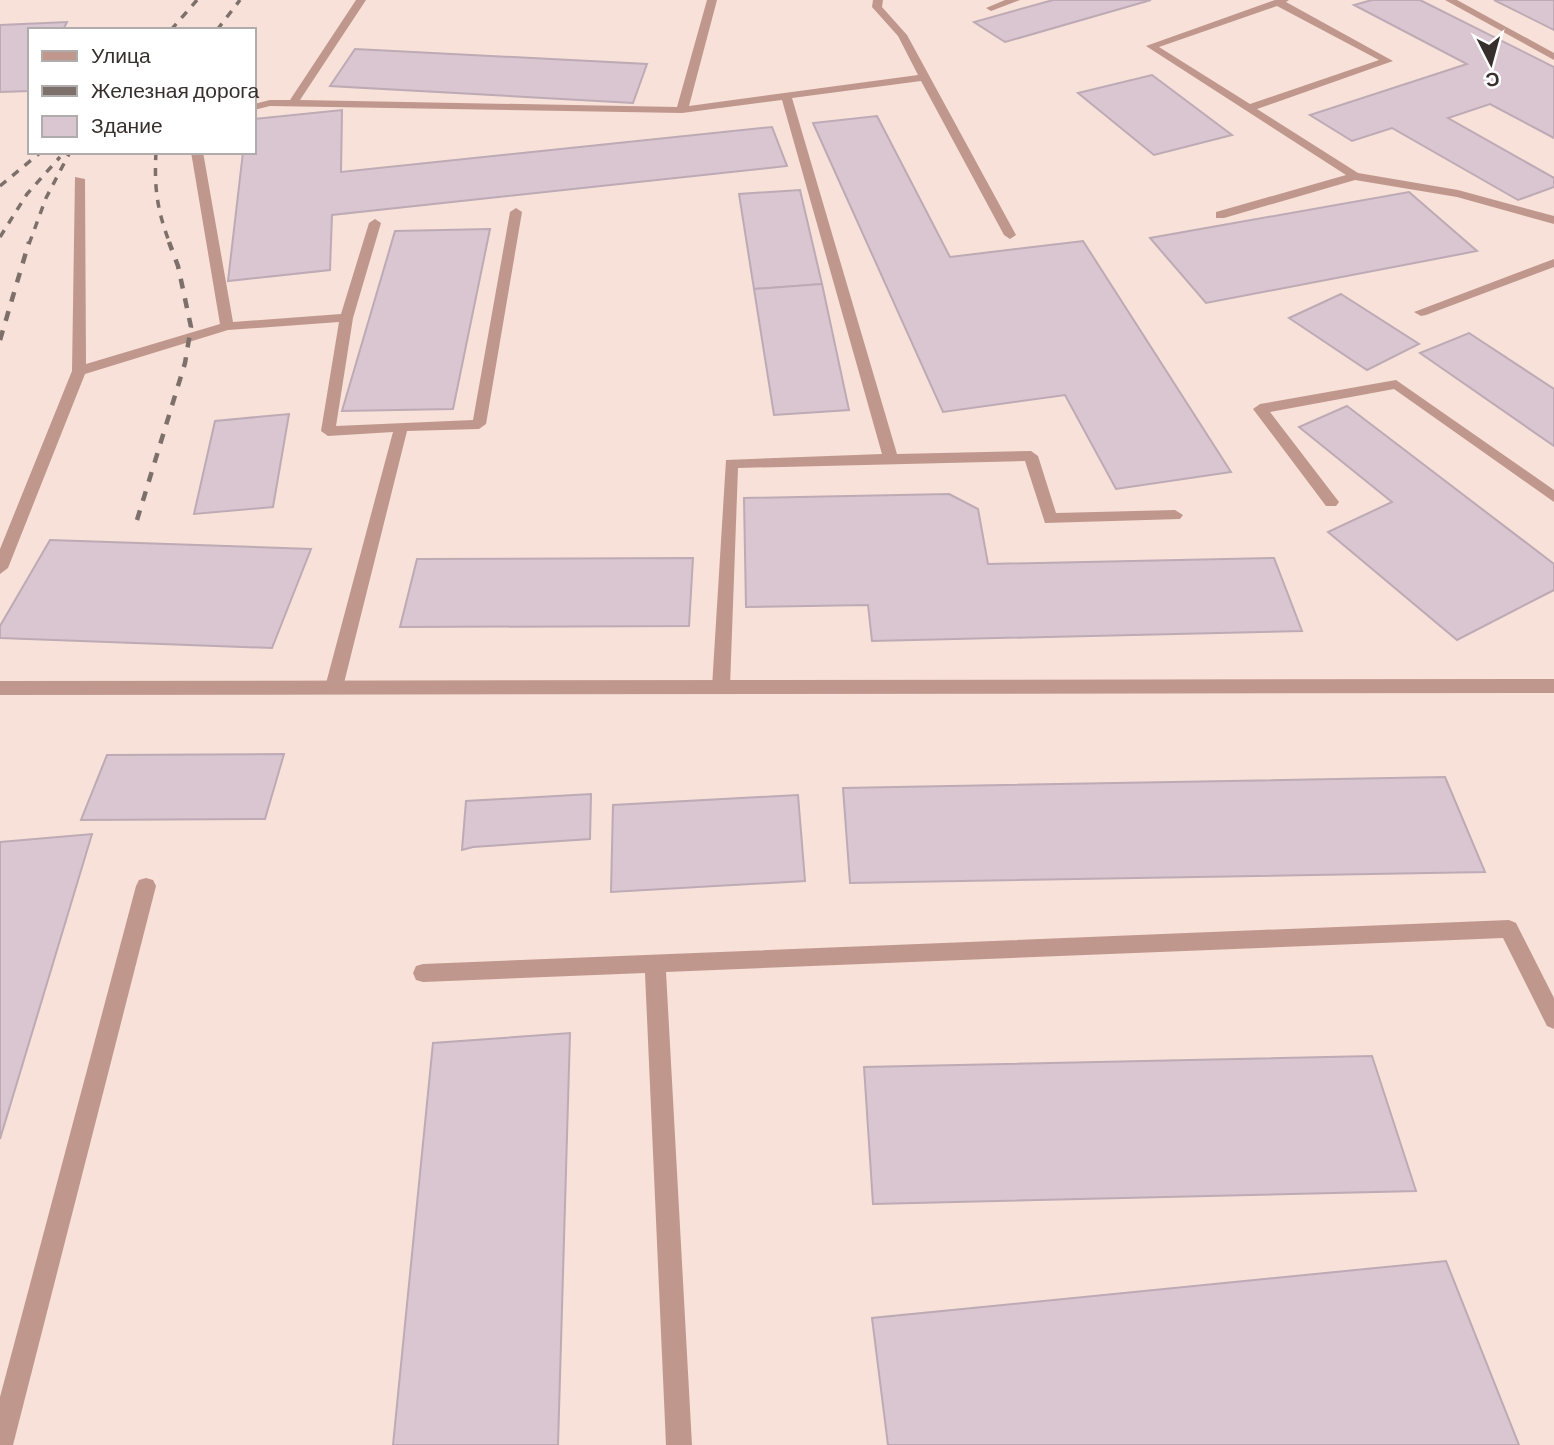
<svg xmlns="http://www.w3.org/2000/svg" width="1554" height="1445" font-family="Barlow,sans-serif">
<rect width="100%" height="100%" fill="#f7e1d9"/>
<!-- building -->
<g fill="#d9c6d0" stroke="#bdaab4" stroke-width="2">
<polygon points="1053,0 1151,0 1005,42 974,22"/>
<polygon points="1372,0 1420,0 1554,67 1554,138 1490,104 1448,118 1554,178 1554,187 1518,200 1392,128 1352,141 1310,115 1467,64 1354,5"/>
<polygon points="1494,0 1554,0 1554,30"/>
<polygon points="67,22 63,30 30,30 30,91 0,92 0,25"/>
<polygon points="355,49 647,64 633,103 330,86"/>
<polygon points="1152,75 1232,135 1154,155 1078,93"/>
<polygon points="342,110 341,172 772,127 787,166 332,215 330,270 228,281 243,152 254,152 254,119"/>
<polygon points="877,116 950,257 1083,241 1231,472 1116,489 1065,395 943,412 813,123"/>
<polygon points="800,190 822,284 754,289 739,194"/>
<polygon points="1409,192 1477,251 1206,303 1150,238"/>
<polygon points="490,229 453,409 342,411 395,231"/>
<polygon points="822,284 849,410 774,415 754,289"/>
<polygon points="1341,294 1419,344 1367,370 1289,318"/>
<polygon points="1469,333 1554,389 1554,446 1420,353"/>
<polygon points="1347,406 1554,564 1554,590 1457,640 1328,532 1392,502 1299,427"/>
<polygon points="289,414 273,507 194,514 215,421"/>
<polygon points="949,494 978,509 988,564 1274,558 1302,631 872,641 868,605 746,607 744,498"/>
<polygon points="50,540 311,549 272,648 0,638 0,626"/>
<polygon points="693,558 689,626 400,627 417,559"/>
<polygon points="284,754 265,819 81,820 107,755"/>
<polygon points="1445,777 1485,872 850,883 843,788"/>
<polygon points="591,794 590,839 473,847 462,850 466,801"/>
<polygon points="798,795 805,881 611,892 613,805"/>
<polygon points="92,834 0,1139 0,842"/>
<polygon points="570,1033 558,1445 393,1445 433,1043"/>
<polygon points="1372,1056 1416,1191 873,1204 864,1067"/>
<polygon points="1446,1261 1519,1445 888,1445 872,1318"/>
</g>
<g fill="none" stroke-linecap="round" stroke-linejoin="round">
<!-- lane -->
<g fill="#c0978d" fill-rule="evenodd">
<polygon points="356,0 366,0 300,100 677,107 707,0 717,0 689,106 918,75 898,36 872,7 873,0 883,0 882,7 907,35 1016,235 1010,239 1004,235 921,81 792,98 897,454 1031,451 1038,456 1056,513 1175,510 1183,515 1180,519 1045,523 1025,461 738,468 730,687 727,692 715,692 712,687 726,460 882,454 782,100 682,113 270,106 254,110 254,104 270,100 290,100"/>
<polygon points="1005,0 1020,0 991,11 986,8"/>
<path d="M1275,0H1289L1286,2L1393,61L1257,109L1358,173L1458,190L1554,216V224L1457,197L1355,180L1224,218H1216V212L1346,175L1146,46ZM1277,6L1379,60L1250,104L1159,47Z"/>
<polygon points="1445,0 1457,0 1554,53 1554,60"/>
<polygon points="191,152 203,152 233,322 341,314 369,223 375,219 381,223 353,318 336,426 473,420 510,212 516,208 522,212 486,424 479,429 407,431 343,687 340,692 328,692 325,687 393,432 328,436 321,431 339,322 228,330 85,374 8,568 0,574 0,549 72,371 75,177 85,179 86,364 220,324"/>
<polygon points="1554,259 1554,267 1426,315 1421,316 1414,312"/>
<polygon points="1396,380 1554,490 1554,502 1394,389 1270,412 1339,502 1336,506 1326,506 1253,409 1260,404"/>
<polygon points="146,878 153,880 156,886 13,1445 0,1445 0,1397 136,886 139,880"/>
<polygon points="1509,920 1516,923 1554,998 1554,1029 1547,1026 1503,938 666,972 692,1445 666,1445 645,973 423,982 416,980 413,973 416,966 423,964"/>
</g>
<!-- street -->
<polygon fill="#c0978d" fill-rule="evenodd" points="1554,679 1554,693 0,695 0,681"/>
<!-- rail-far1 -->
<g stroke="#7d706b" stroke-width="3.5" stroke-dasharray="8 8" stroke-linecap="butt">
<polyline points="171,30 197,0"/>
<polyline points="217,30 240,0"/>
<path d="M156,152C154,188 157,210 170,244"/>
<polyline points="0,186 41,152"/>
<polyline points="0,237 27,194 60,157"/>
<polyline points="29,244 46,198 70,152"/>
</g>
<!-- rail -->
<g stroke="#7d706b" stroke-width="4.5" stroke-dasharray="10 10" stroke-linecap="butt">
<polyline points="0,340 29,242"/>
<polyline points="137,520 185,363 191,327 178,266 169,242"/>
</g>
</g>
<!-- legend -->
<rect x="28" y="28" width="228" height="126" fill="#ffffff" stroke="#afacab" stroke-width="2"/>
<rect x="42" y="51" width="35" height="10" fill="#c0978d" stroke="#afacab" stroke-width="2"/>
<text x="91" y="63" font-size="21" fill="#372f2c">Улица</text>
<rect x="42" y="86" width="35" height="10" fill="#7d706b" stroke="#afacab" stroke-width="2"/>
<text x="91" y="98" font-size="21" fill="#372f2c">Железная дорога</text>
<rect x="42" y="116" width="35" height="21" fill="#d9c6d0" stroke="#afacab" stroke-width="2"/>
<text x="91" y="133" font-size="21" fill="#372f2c">Здание</text>
<!-- north arrow -->
<g transform="translate(1491 63) rotate(174)" stroke="#ffffff" stroke-width="5" paint-order="stroke">
<path d="M0-5L12 26L0 18L-12 26Z" fill="#372f2c"/>
<text y="-10" font-size="19" font-weight="bold" text-anchor="middle" fill="#372f2c">С</text>
</g>
</svg>
